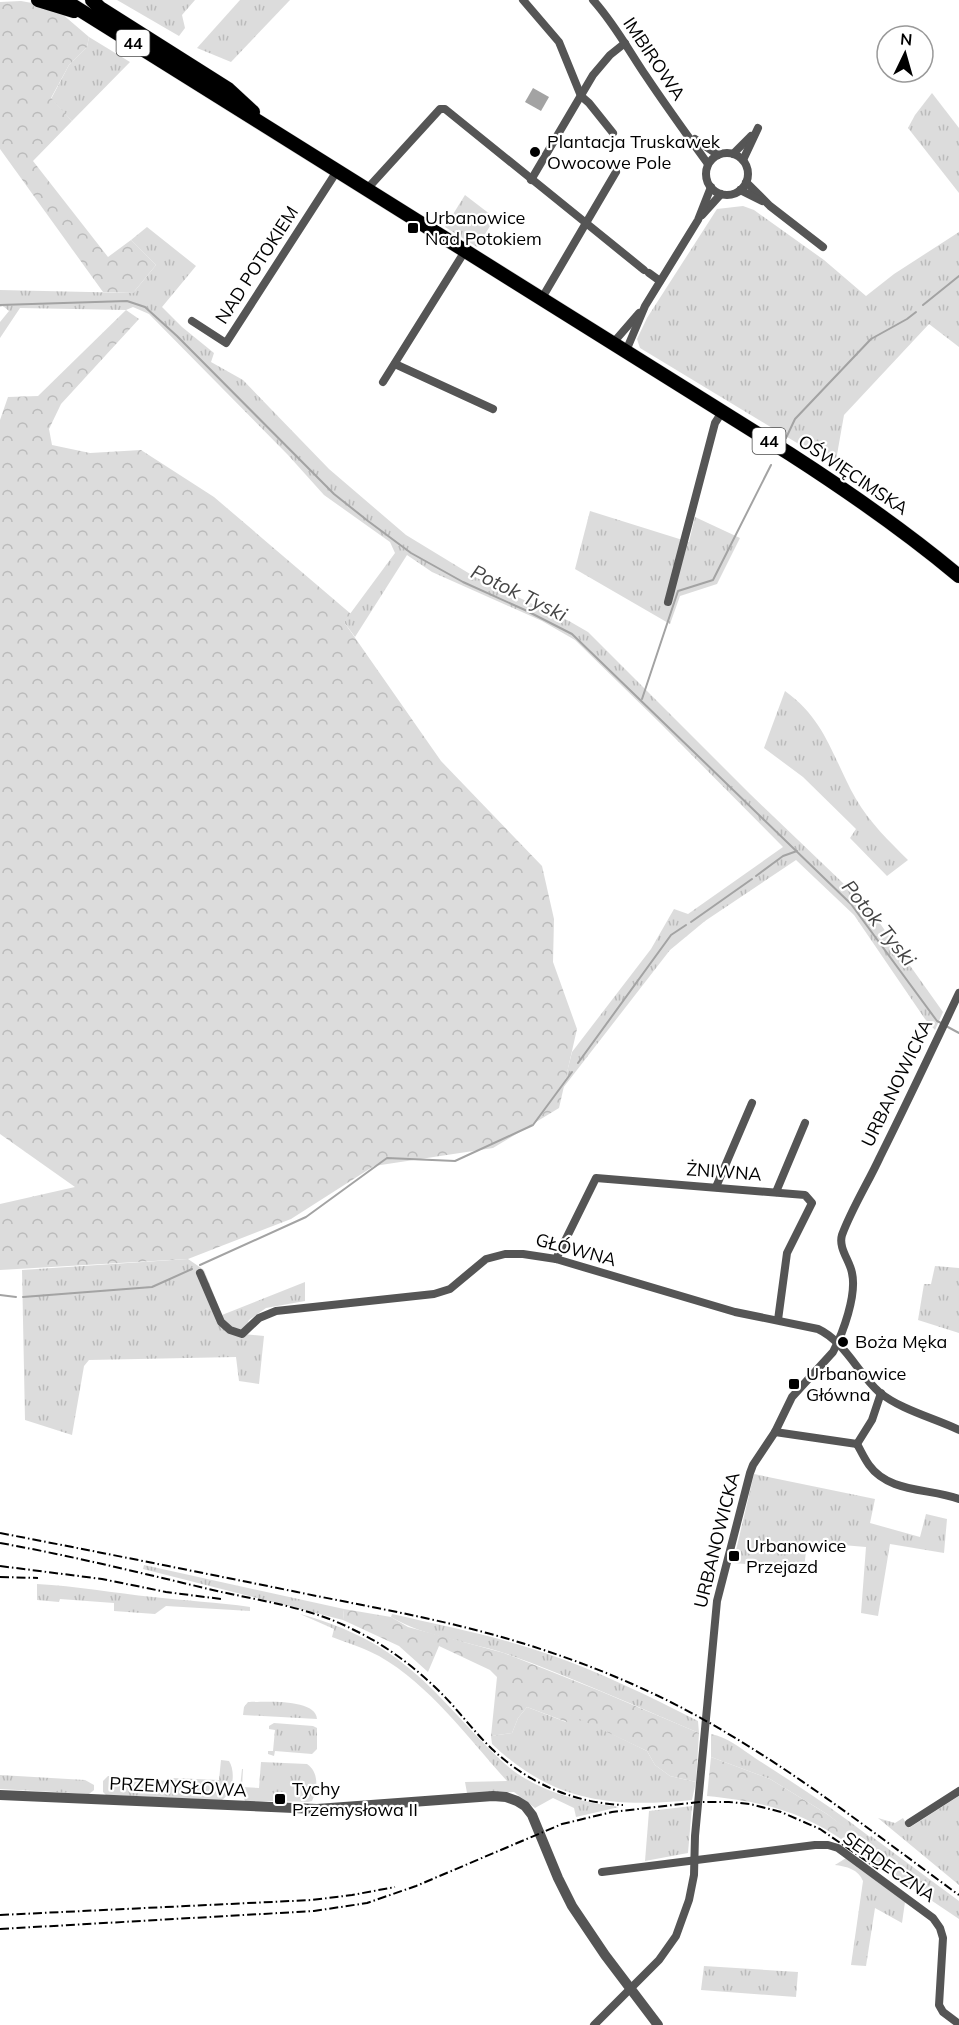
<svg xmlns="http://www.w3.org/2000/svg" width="959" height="2025" font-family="Mulish,sans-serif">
<defs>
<pattern id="grass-tufts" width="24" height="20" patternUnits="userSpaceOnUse" patternTransform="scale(1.5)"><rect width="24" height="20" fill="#dcdcdc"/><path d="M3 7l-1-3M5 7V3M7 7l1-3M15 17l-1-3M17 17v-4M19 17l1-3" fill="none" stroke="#bbb"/></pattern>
<pattern id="forest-crowns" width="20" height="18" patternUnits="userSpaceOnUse" patternTransform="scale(1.5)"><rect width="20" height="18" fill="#dcdcdc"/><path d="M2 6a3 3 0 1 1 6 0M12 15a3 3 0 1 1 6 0" fill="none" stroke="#bbb"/></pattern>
</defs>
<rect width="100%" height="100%" fill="#fff"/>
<!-- grass -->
<g fill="url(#grass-tufts)">
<polygon points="117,0 195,0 182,15 185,28 179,36"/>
<polygon points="240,0 290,0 231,62 197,48"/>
<polygon points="89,37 130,62 72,121 51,99 69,65 87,47"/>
<polygon points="932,93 959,128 959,193 908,128 915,115"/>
<polygon points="465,195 495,218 477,247 445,227"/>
<polygon points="743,206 754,210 824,260 866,296 894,274 959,232 959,347 929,324 844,415 835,466 640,348 637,339 647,318 717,209"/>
<polygon points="147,227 196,266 162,307 182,327 214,353 211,362 243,380 329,469 406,535 475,577 569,621 588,632 750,794 869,908 943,1012 935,1030 925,1019 854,915 796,860 705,921 670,950 563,1088 572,1052 651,949 674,909 688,914 783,847 662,725 575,640 542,621 432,572 407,555 355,637 344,622 395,553 390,542 324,495 288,455 149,314 133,307 126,310 20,308 0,338 0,322 9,311 3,306 0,307 0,290 133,293 156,265 131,240"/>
<polygon points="590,511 689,542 695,517 740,538 717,584 680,596 670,624 575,569"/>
<path d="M785,691C826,720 833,759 856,799C870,823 889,841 908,860L887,876L850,838L856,829L803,777L764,748Z"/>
<polygon points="188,1259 204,1270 222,1315 305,1282 305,1301 266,1308 249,1320 243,1334 264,1336 259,1384 239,1381 236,1357 89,1360 84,1366 72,1435 25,1420 22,1270"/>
<polygon points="935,1266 959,1268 959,1333 918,1320 924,1284 931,1284"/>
<polygon points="754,1474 875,1499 870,1523 920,1537 926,1514 947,1519 944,1553 890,1544 878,1616 861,1613 866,1547 807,1542 804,1569 733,1563"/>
<polygon points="144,1565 344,1609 343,1620 143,1569"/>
<path d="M37,1584C76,1586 114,1593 153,1597C185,1601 218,1602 250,1607V1611L166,1606L155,1614L114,1611V1603L60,1599L59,1602L37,1600Z"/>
<path d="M300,1614C340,1625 377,1641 410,1669C444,1697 471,1733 504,1763C535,1791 579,1802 619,1807L576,1817L574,1808L553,1798L535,1808L514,1792L467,1793L465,1782L507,1781C468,1738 430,1685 379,1656C364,1648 348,1643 332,1637L334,1629Z"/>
<path d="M392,1614C444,1626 497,1636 548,1654C600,1672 649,1696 698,1721L699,1733C635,1706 570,1676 504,1653C467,1641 425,1637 391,1617Z"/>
<path d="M248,1702C264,1702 316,1698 317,1719L243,1715L244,1707Z"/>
<path d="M527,1707L566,1722L571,1714L647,1751L655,1765L670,1776L696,1782L692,1800C612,1808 553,1802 492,1744L491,1736L512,1733L518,1718Z"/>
<polygon points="274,1723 313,1726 317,1728 317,1749 312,1754 275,1751 274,1756 268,1754 268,1751 273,1751 275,1730 269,1729 269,1726"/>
<path d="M711,1734C727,1737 742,1749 755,1758C794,1783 834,1809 870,1837L871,1836L959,1901V1919L855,1849L865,1844L827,1814L770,1779L711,1757Z"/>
<path d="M221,1760L229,1761C236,1772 233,1793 222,1800L106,1795L103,1792V1781L108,1776H111V1782L134,1783V1779L171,1781L172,1778L219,1780Z"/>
<path d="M261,1762L307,1764C319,1772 318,1789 312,1801L308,1802L268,1801L250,1803L245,1801L240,1788L242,1769H243L242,1787L259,1788Z"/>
<polygon points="0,1775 85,1780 94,1785 94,1790 89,1794 0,1789"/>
<polygon points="959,1796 959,1885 878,1818 895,1823 903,1818 909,1828"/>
<polygon points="692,1806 688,1853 645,1861 649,1811"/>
<path d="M846,1858L905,1902L902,1923L875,1908L866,1966L851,1965L863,1881C859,1870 846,1866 835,1865Z"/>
<polygon points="704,1966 798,1972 796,1997 701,1990"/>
</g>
<!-- forest -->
<g fill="url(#forest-crowns)">
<polygon points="21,1 54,7 89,37 87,47 69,65 51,98 72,121 33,161 108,257 131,240 156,265 133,293 103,292 0,149 0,2"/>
<polygon points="126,310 139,319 61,404 49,429 52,445 90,453 141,450 214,497 351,614 344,622 441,761 542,866 554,919 553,962 577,1029 559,1108 493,1148 374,1166 291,1219 188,1259 0,1270 0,1204 75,1187 0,1134 0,420 8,397 38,396"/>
<polygon points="344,1609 391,1617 408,1627 504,1653 600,1691 699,1733 696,1782 670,1776 655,1765 647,1751 571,1715 567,1722 527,1707 518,1718 512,1733 491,1736 497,1677 490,1670 439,1646 428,1672 399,1646 343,1620"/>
<path d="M711,1757L770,1779L827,1814L862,1840L847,1843C800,1810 763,1802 707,1796Z"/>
</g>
<!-- water -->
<polygon fill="#a3a3a3" points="533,88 549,97 541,111 525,102"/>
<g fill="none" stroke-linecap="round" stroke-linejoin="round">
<!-- stream -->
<g stroke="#a3a3a3" stroke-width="2">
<polyline points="0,305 127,301 145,307 177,336 334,494 368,521 411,553 463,582 525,610 572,634 851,904 937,1021 941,1023"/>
<polyline points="923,305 959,276"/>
<polyline points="786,438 795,419 871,339 907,319 916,312"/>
<polyline points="642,699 678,591 713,580 771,465"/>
<polyline points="756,876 783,856 797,851"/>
<polyline points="691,922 752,879"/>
<polyline points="946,1026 959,1033"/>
<polyline points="578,1063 671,935 686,925"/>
<polyline points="200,1265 306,1217 387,1158 455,1161 533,1125 572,1072"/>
<polyline points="0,1295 16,1297"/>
<polyline points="23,1297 152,1287 192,1269"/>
</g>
<defs>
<g id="trunk">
<polyline points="38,0 74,11"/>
<path d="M64,0L790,454C849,492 905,531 959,576"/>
<polyline points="92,0 100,8 228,89 253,112"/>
</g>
</defs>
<!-- trunk casing -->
<use href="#trunk" stroke="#dbdbdb" stroke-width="15"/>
<!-- minor -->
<g stroke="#555" stroke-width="8">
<polyline points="523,0 559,42 581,96 589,103 613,133"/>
<path d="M593,0C614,23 629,51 646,76C666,106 687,135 708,164"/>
<polyline points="695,139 718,155"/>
<circle cx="727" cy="174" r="21"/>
<polyline points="733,154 751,136"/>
<polyline points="743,160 758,128"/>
<polyline points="616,172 586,223 644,270"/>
<polyline points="531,180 593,75 610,55 625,43"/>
<polyline points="746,182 770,206 823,247"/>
<polyline points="367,189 440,109 445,109 586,223 542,298"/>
<polyline points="740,190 762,201"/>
<polyline points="702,215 721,194"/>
<polyline points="649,273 660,281"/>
<polyline points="192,321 226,343 337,171"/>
<polyline points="613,343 639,313"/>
<polyline points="626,351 645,306 698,220 711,187"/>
<polyline points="395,364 493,409"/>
<polyline points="383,382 465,251"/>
<polyline points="668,602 715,423 722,412"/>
<polyline points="716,1187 752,1103"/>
<polyline points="776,1192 805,1123"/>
<polyline points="556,1259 596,1178 805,1195 812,1203 787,1253 778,1320"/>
<path d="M200,1273L221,1322L230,1330L242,1334L259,1318L276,1311L434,1294L450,1289L486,1259L505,1254H523L556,1259L735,1312L818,1329C844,1341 858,1373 879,1392C901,1410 934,1418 959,1430"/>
<polyline points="775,1432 857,1444"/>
<path d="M857,1444C861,1451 864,1458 869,1465C889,1493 929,1488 959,1499"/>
<polyline points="857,1444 872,1420 881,1393"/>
<polyline points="909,1823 959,1791"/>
<polyline points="602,1872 815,1845 828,1845 838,1848 933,1918 940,1928 943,1938 939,2005 943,2012 959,2024"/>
<path d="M594,2025L659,1960L676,1936L689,1900L694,1875L695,1836L717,1601L750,1473L753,1465L775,1432L792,1397L833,1352C843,1333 857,1295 852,1273C850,1261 838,1248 842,1235C852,1208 868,1183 880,1157C907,1103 933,1048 959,993"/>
</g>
<!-- tertiary -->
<polyline stroke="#555" stroke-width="10" points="0,1795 317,1809 493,1796 506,1797 517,1801 525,1806 532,1815 558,1878 572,1906 605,1955 658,2025"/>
<!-- trunk -->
<use href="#trunk" stroke="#000" stroke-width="14"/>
<!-- rail -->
<g stroke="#000" stroke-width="2" stroke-dasharray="9 3 1.5 3" stroke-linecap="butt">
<path d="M0,1533C99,1552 198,1572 297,1592C360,1605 424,1616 487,1633C539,1647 590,1665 639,1687C755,1739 857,1821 959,1895"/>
<path d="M0,1543C73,1556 145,1574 217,1591C262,1601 311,1608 352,1629C384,1644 412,1665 437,1689C457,1708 473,1731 492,1749C528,1783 574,1803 623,1805"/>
<polyline points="0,1566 102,1579 166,1592 221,1599"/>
<polyline points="0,1577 38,1578"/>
<polyline points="0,1915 312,1900 352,1895 395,1887"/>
<polyline points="0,1929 314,1911 367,1903 416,1886 562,1824 612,1812 699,1802 729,1802 750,1804 781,1812 820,1829 878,1869"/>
</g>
</g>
<!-- markers -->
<g fill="#000" stroke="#fff" stroke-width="2">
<circle cx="535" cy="152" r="6"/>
<rect x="407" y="222" width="12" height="12" rx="3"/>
<circle cx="843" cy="1342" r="6"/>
<rect x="788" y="1378" width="12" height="12" rx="3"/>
<rect x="728" y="1550" width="12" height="12" rx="3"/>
<rect x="274" y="1793" width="12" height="12" rx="3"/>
</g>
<g text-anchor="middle" stroke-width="4.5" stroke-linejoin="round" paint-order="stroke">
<!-- shield labels -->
<g fill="#fff" stroke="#4c4c4c" stroke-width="1.5">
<rect x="116.5" y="30" width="33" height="26" rx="4.5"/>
<rect x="752.5" y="428" width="33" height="26" rx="4.5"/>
</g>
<g font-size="16" font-weight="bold" fill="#000">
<text x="133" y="49">44</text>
<text x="769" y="447">44</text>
</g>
<!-- street labels -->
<g font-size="18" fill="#000" stroke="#fff">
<text transform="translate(654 59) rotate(56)" y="6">IMBIROWA</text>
<text transform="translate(257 265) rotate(-57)" y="6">NAD POTOKIEM</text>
<text transform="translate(853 475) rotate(34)" y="6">OŚWIĘCIMSKA</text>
<text transform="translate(897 1083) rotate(-64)" y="6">URBANOWICKA</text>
<text transform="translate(724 1172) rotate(4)" y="6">ŻNIWNA</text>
<text transform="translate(576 1250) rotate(15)" y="6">GŁÓWNA</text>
<text transform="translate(717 1540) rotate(-76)" y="6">URBANOWICKA</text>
<text transform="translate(178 1787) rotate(3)" y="6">PRZEMYSŁOWA</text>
<text transform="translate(889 1867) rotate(35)" y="6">SERDECZNA</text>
</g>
<!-- poi labels -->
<g font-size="18" fill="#000" stroke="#fff" text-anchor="start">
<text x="547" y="148">Plantacja Truskawek<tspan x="547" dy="21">Owocowe Pole</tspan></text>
<text x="425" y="224">Urbanowice<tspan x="425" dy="21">Nad Potokiem</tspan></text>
<text x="855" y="1348">Boża Męka</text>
<text x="806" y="1380">Urbanowice<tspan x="806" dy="21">Główna</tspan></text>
<text x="746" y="1552">Urbanowice<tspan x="746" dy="21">Przejazd</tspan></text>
<text x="292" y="1795">Tychy<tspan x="292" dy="21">Przemysłowa II</tspan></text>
</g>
<!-- water labels -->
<g font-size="20" font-style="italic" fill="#444" stroke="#fff">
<text transform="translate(519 593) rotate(26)" y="7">Potok Tyski</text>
<text transform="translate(879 923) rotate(51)" y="7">Potok Tyski</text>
</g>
</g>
<!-- north arrow -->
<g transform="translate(905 54) rotate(5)"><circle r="28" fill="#ffffff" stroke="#999999" stroke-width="1.5"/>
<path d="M0-4.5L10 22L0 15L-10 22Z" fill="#000000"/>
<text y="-9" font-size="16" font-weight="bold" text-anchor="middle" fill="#000000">N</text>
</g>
</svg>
